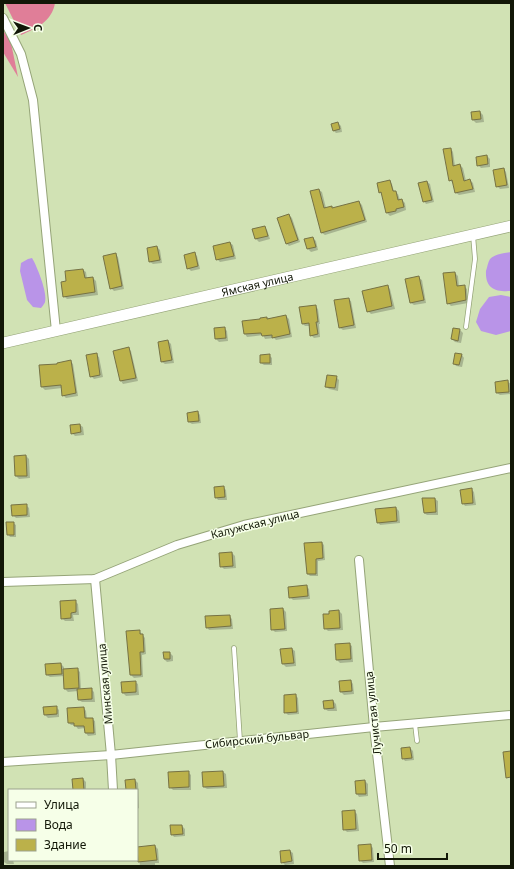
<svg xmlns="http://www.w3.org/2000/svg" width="514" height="869" font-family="'Noto Sans',sans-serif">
<rect width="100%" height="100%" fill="#d1e2b4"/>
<!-- forest -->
<g fill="#e07e98">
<path d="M5,3H55C52,21 37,28 21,35Z"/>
<polygon points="3,30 11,43 18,77 3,52"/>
</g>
<!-- water -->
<g fill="#b994e8">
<path d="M511,252V291C496,292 485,289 486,271C487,268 488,262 490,259C495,254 504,253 511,252Z"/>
<path d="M32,258C37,266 48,294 45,302C45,303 42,307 41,308L33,307L27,300L20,271L21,263L28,259Z"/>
<polygon points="501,295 511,297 511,331 496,335 481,331 476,322 480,309 489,297"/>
</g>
<!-- shadow -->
<g fill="#0003">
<polygon points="480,112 483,115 484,122 476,123 473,120"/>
<polygon points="338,123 341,126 342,132 336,133 334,131"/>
<polygon points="451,149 453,152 455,166 460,165 463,168 466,181 470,180 473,183 475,192 459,195 456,193 453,183 450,180"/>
<polygon points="487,156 490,159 490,167 481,168 478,165"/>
<polygon points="504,169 506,172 509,188 500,189 497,186"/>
<polygon points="390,181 392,184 394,192 398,194 400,200 402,200 405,203 406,210 390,216 387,213 382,195 380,192"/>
<polygon points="427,182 430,184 434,202 426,204 424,201"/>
<polygon points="319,190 322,192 326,208 331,207 334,209 359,202 362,205 367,222 325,235 322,233"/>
<polygon points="289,215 292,218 300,242 289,246 286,243"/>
<polygon points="265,227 267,230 270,239 259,242 256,239 254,230"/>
<polygon points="313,238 316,241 318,250 311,252 308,249"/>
<polygon points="230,243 233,245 236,259 220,262 217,259"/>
<polygon points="157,247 160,250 162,263 153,264 150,262"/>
<polygon points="194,253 197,256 200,269 191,271 188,268"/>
<polygon points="115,254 118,257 124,289 114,291 111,288"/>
<polygon points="83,270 86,272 87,279 93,278 96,281 98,295 67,299 64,296 67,282"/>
<polygon points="455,273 458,276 459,287 464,286 467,289 468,303 451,306 448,303"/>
<polygon points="419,278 422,280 426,303 414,305 411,303"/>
<polygon points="387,286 390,289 395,309 371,314 368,311"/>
<polygon points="348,299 351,301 356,328 343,330 340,328"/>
<polygon points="315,306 318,309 320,324 319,324 320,337 314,338 311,335 310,326 305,326 303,324"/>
<polygon points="286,316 289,319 292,337 276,340 274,338 265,339 263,335 247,337 245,334 243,322"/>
<polygon points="224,328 227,331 228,341 219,342 216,339 215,329"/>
<polygon points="454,329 460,330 463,333 461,343 455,342 452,339"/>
<polygon points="168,341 171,344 174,363 165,364 162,362"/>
<polygon points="129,349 131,351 138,381 123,384 121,381 114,352"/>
<polygon points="96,355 99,357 103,377 94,379 91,376"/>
<polygon points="269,355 272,358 272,365 264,365 261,363"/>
<polygon points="462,355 464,358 462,367 456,366 454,363"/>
<polygon points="71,362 73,364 78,396 66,398 63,395 62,388 45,390 42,387 58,364"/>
<polygon points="336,377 339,380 338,391 329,389 326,386"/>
<polygon points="508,382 511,384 511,394 500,395 497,393"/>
<polygon points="198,412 200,415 201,423 192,424 189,422"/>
<polygon points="80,425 83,427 84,435 75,436 72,433"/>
<polygon points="26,456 29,459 30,478 19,479 16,476"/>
<polygon points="223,487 226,490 227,500 218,500 216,497"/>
<polygon points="472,490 474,492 476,505 465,506 463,503"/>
<polygon points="435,499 438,501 438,515 427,515 424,513"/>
<polygon points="26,505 29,508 30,517 16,518 13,515"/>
<polygon points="396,508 399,511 400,523 380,525 378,522"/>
<polygon points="13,523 16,525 16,537 10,537 8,534"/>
<polygon points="322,543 324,545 325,560 318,561 318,576 310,576 308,574"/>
<polygon points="232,553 235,556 236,568 224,569 221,566"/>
<polygon points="306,586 309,589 310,599 293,600 290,597"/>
<polygon points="75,601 78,604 79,615 73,615 74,621 65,621 62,618"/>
<polygon points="283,609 286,612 287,631 275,632 272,629"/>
<polygon points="339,611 342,614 343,630 328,631 325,628"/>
<polygon points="229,616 232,619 233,629 209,630 207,627"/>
<polygon points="140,632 145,638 146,654 142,655 143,677 134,678 131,675"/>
<polygon points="349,644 352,646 353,662 340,663 337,660"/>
<polygon points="292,649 295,651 296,666 286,667 283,664 282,650"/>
<polygon points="170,653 173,656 173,661 167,662 164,659"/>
<polygon points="61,664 64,667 64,670 77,669 80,672 81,690 91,689 94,692 95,702 82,702 79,700 78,691 68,692 65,689 65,676 50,677 47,675"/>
<polygon points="351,681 353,684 354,694 344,695 341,692"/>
<polygon points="135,682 138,684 139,695 126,696 123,693"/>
<polygon points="295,695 298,698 299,714 288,715 285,712"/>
<polygon points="333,701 336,704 337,711 328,711 325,709"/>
<polygon points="56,707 59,710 59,717 48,718 45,715"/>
<polygon points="84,708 86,711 87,719 92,719 95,721 96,735 88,736 86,733 85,728 78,729 75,725 71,725 69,723"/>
<polygon points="410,748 413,751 414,760 405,761 403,758"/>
<polygon points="188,772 191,775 191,790 173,790 170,787"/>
<polygon points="223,772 226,774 227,788 207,789 204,787"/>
<polygon points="83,779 86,782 86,790 74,790"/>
<polygon points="135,780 138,783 139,808 137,809 137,790 127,790"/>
<polygon points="365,781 368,784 368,796 359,797 357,794 356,782"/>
<polygon points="355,812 357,814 359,831 347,832 344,829"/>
<polygon points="182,826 185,829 185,836 174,837 172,834"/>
<polygon points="370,845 373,848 374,862 363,863 360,860"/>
<polygon points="155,846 158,849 159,863 155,863 155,866 140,866 138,848"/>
<polygon points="9,851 9,860 13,860 14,864 7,864 4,862 4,852"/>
<polygon points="290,851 293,853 294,864 285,865 282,862"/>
</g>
<!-- building -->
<g fill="#bbb14a" stroke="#767245">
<polygon points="480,111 481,119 472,120 471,112"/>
<polygon points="338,122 340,129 333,131 331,124"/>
<polygon points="451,148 453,166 460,164 464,181 470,179 473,189 455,193 452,180 449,181 443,149"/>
<polygon points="487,155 488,164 477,166 476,157"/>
<polygon points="504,168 507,185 496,187 493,170"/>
<polygon points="390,180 393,191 396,191 398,200 402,199 404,207 396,209 396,211 386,213 381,192 379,193 377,183"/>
<polygon points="427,181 432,200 423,202 418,183"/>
<polygon points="319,189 324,208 332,206 332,208 359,201 365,220 321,233 310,191"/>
<polygon points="289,214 298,240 286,244 277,218"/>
<polygon points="265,226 268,236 255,239 252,229"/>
<polygon points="313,237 316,247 307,249 304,239"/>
<polygon points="230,242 234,256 216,260 213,246"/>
<polygon points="157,246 160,260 149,262 147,248"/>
<polygon points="195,252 198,266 187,269 184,255"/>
<polygon points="116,253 122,286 110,289 103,256"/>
<polygon points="83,269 85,278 93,277 95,292 63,297 61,282 66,281 65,271"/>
<polygon points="455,272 457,286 465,285 466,300 447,304 443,273"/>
<polygon points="419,276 424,300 410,303 405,279"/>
<polygon points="388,285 392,306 367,312 362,291"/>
<polygon points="349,298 354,325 339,328 334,300"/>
<polygon points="316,305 318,322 316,322 318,334 310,336 309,323 302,324 299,307"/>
<polygon points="286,315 290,334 272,338 272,335 262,336 261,333 244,334 242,321 260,319 260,318 267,317 267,319"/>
<polygon points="225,327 226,338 215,339 214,328"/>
<polygon points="453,328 460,329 458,341 451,339"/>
<polygon points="168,340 172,360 161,362 158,342"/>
<polygon points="129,347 136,378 120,381 113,351"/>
<polygon points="97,353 100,375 90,377 86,355"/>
<polygon points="455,353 462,354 459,365 453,364"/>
<polygon points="270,354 270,363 260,363 260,355"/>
<polygon points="71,360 76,393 62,396 61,385 41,387 39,365 57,364 57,363"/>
<polygon points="327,375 337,376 335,388 325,387"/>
<polygon points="508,380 509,392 496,393 495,382"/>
<polygon points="198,411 199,421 188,422 187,413"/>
<polygon points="80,424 81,432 71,434 70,425"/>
<polygon points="26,455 27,476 15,476 14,456"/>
<polygon points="224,486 225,497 215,498 214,487"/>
<polygon points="472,488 473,503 462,504 460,490"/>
<polygon points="422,498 435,498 436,512 424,513"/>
<polygon points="27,504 27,515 12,516 11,505"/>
<polygon points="396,507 397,521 377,523 375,509"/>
<polygon points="6,522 14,522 14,535 7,535"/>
<polygon points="322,542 323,558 316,559 316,574 307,574 304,543"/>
<polygon points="232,552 233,566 220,567 219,553"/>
<polygon points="307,585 308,596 289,598 288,587"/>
<polygon points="76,600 76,612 71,613 71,618 61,619 60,601"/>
<polygon points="283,608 285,629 271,630 270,609"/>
<polygon points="339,610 340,628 324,629 323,614 329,614 329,611"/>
<polygon points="230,615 231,626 206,628 205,616"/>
<polygon points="140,630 140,634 143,634 144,652 140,652 141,675 130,675 126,631"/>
<polygon points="350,643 351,659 336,660 335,644"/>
<polygon points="292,648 294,663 282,664 280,649"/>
<polygon points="163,652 170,652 170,659 164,659"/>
<polygon points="61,663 62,674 46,675 45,664"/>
<polygon points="78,668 79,688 64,689 63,669"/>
<polygon points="351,680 352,691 340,692 339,681"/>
<polygon points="136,681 136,692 122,693 121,682"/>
<polygon points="92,688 92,699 78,700 77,689"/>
<polygon points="296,694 297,712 284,713 284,695"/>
<polygon points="333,700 334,708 324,709 323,701"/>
<polygon points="57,706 57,714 44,715 43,707"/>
<polygon points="84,707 85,718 93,718 94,733 85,733 84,726 74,726 74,723 68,723 67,708"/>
<polygon points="410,747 412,758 402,759 401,748"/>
<polygon points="511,751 511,777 506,778 503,752"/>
<polygon points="189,771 189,787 169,788 168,772"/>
<polygon points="223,771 224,786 203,787 202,772"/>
<polygon points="83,778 84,790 73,790 72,779"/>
<polygon points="135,779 136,790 126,790 125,780"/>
<polygon points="365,780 366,794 356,794 355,781"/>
<polygon points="355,810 356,829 343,830 342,811"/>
<polygon points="170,825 182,825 183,834 171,835"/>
<polygon points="371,844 372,860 359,861 358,845"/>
<polygon points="155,845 157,860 138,862 137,847"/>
<polygon points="290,850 292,861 281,863 280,851"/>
</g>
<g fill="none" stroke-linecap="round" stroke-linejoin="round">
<defs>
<g id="lane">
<polyline points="466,327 475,259 473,235"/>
<polyline points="234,648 240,741"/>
<polyline points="415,724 417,741"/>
</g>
<g id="street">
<polyline points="3,18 21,54 33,100 56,331"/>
<polyline points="359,560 374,727 390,866"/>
<polyline points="95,579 111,755 113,790"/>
<polyline points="3,582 95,579 177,545 244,525 511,468"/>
<polyline points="3,762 111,755 374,727 511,715"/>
</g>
<g id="secondary">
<path id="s1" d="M3,343L511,226"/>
</g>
</defs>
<!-- lane casing -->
<use href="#lane" stroke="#95a478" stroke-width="5.5"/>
<!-- street casing -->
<use href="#street" stroke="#95a478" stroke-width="10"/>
<!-- secondary casing -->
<use href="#secondary" stroke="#95a478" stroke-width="12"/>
<!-- lane -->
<use href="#lane" stroke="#fff" stroke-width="4"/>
<!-- street -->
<use href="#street" stroke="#fff" stroke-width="8"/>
<!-- secondary -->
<use href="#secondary" stroke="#fff" stroke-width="11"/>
</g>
<g text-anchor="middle" stroke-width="3" stroke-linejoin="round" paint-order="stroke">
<!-- street labels -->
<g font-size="11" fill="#121707" stroke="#f6ffe8">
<text dy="4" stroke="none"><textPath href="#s1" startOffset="261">Ямская улица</textPath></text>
<text transform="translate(255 524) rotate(-14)" y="4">Калужская улица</text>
<text transform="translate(105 684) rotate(-95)" y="4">Минская улица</text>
<text transform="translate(373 713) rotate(-96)" y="4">Лучистая улица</text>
<text transform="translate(257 739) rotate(-6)" y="4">Сибирский бульвар</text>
</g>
</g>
<!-- border -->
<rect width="514" height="869" fill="none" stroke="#121707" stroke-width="8"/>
<!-- legend -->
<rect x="8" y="789" width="130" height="72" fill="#f6ffe8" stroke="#9ba28e"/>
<rect x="16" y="802" width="20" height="6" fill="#ffffff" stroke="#9ba28e"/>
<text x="44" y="809" font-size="12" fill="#121707">Улица</text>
<rect x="16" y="819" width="20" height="12" fill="#b994e8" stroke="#9ba28e"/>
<text x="44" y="829" font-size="12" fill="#121707">Вода</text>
<rect x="16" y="839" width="20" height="12" fill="#bbb14a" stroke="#9ba28e"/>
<text x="44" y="849" font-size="12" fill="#121707">Здание</text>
<!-- north arrow -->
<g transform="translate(28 28) rotate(89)" stroke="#f6ffe8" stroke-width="3" paint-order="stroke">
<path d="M0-3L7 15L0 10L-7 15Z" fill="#121707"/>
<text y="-6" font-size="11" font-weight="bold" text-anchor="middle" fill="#121707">С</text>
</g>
<!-- scale -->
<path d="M378 853v6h69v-6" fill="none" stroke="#121707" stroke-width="2"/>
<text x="384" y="853" font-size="12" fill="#121707" stroke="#f6ffe8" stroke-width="3" paint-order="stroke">50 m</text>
</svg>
